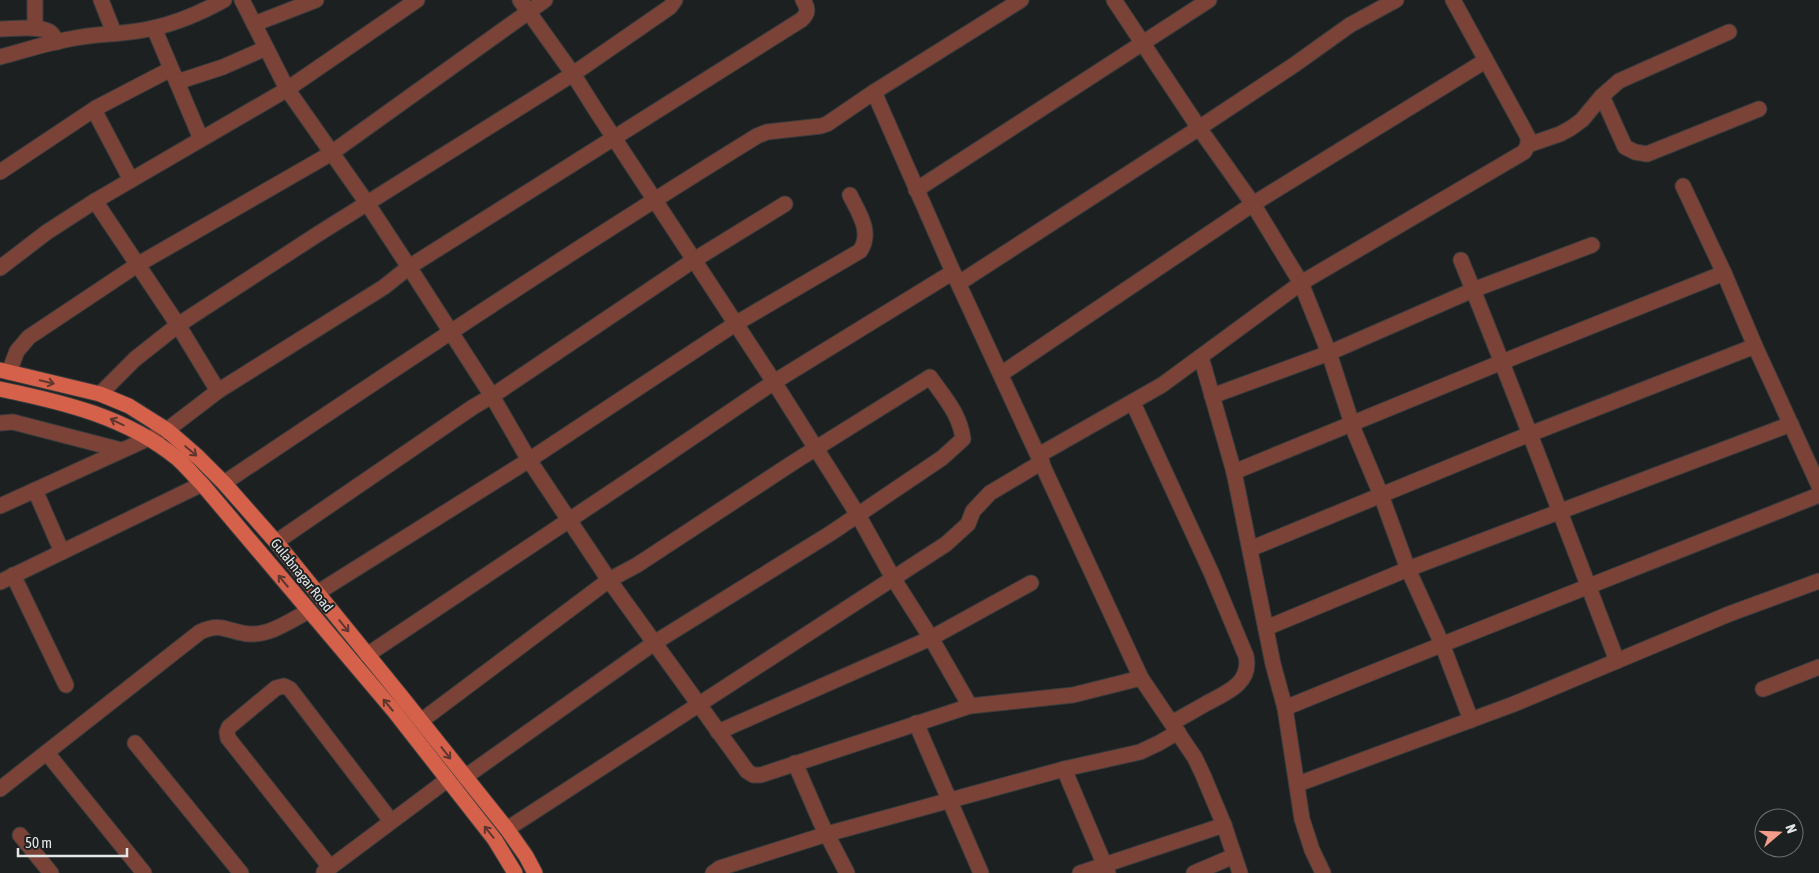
<svg xmlns="http://www.w3.org/2000/svg" width="1819" height="873" font-family="'Asap Condensed',sans-serif">
<rect width="100%" height="100%" fill="#1d2021"/>
<g fill="none" stroke-linecap="round" stroke-linejoin="round">
<defs>
<g id="minor">
<polyline points="35,0 35,28"/>
<polyline points="101,0 114,33"/>
<path d="M242,0L287,89L367,203L409,267L492,396L529,460L609,580L747,771L753,775H761L970,706L931,638L893,578L858,515L774,382C639,474 503,565 367,655"/>
<polyline points="520,0 573,74 597,112 774,382 953,272 874,92 1021,0"/>
<polyline points="1114,0 1199,128 1253,204 1301,283 1329,353 1355,433 1381,495 1408,569 1442,644 1471,720"/>
<polyline points="254,24 316,0"/>
<polyline points="154,28 201,139"/>
<path d="M0,29C12,29 39,25 50,32C53,34 55,39 58,42"/>
<path d="M0,57C23,51 47,43 70,39C98,33 126,35 153,28C178,23 202,12 224,0"/>
<polyline points="177,82 223,67 266,48"/>
<polyline points="1602,96 1625,147 1635,152 1647,154 1759,109"/>
<polyline points="94,110 131,180"/>
<polyline points="1528,145 1560,134 1571,128 1582,120 1602,96 1619,81 1729,32"/>
<polyline points="0,172 96,108 171,69"/>
<polyline points="1683,186 1724,273 1755,346 1819,486"/>
<polyline points="916,190 1209,0"/>
<polyline points="95,201 178,325 218,391"/>
<path d="M1461,260C1515,393 1566,527 1617,661"/>
<polyline points="0,268 47,232 95,201 286,90 417,0"/>
<polyline points="953,272 1141,678 1195,758 1203,775 1224,825 1240,873"/>
<polyline points="959,283 1199,128 1294,65 1350,25 1396,0"/>
<polyline points="1201,357 1234,472 1273,664 1285,708 1302,819 1312,850 1323,873"/>
<polyline points="9,372 17,351 29,337 137,265 330,154 545,0"/>
<polyline points="1001,374 1253,204 1485,61"/>
<polyline points="100,394 135,359 178,325 318,234 573,74 670,7 675,0"/>
<polyline points="1212,396 1329,353 1473,290 1592,245"/>
<path d="M1133,403L1211,572L1246,656C1252,683 1226,693 1207,703C1195,710 1184,716 1172,723"/>
<polyline points="0,423 13,422 121,450"/>
<polyline points="1039,455 1162,385 1301,283 1524,152 1528,145 1528,137 1453,0"/>
<polyline points="1234,472 1502,362 1724,273"/>
<path d="M224,483C400,365 577,247 757,136L767,132L821,126L827,124L874,92"/>
<polyline points="35,490 62,552"/>
<path d="M0,506L167,430L218,391L384,287L409,267L801,20C809,13 808,8 803,0"/>
<polyline points="276,542 473,407 492,396 694,260 785,204"/>
<polyline points="1250,549 1515,440 1755,346"/>
<polyline points="13,575 66,685"/>
<polyline points="0,582 202,484"/>
<path d="M317,593L529,460L735,324L860,251C873,232 858,212 850,195"/>
<polyline points="1266,628 1408,569 1791,424"/>
<polyline points="1763,689 1819,667"/>
<polyline points="970,706 1073,695 1141,678"/>
<path d="M1285,708C1463,635 1641,566 1819,495"/>
<path d="M421,721L609,580L637,565L794,462L930,377C944,397 960,414 963,439L942,458L831,533L654,643L465,777"/>
<polyline points="916,723 981,873"/>
<polyline points="718,732 931,638 1031,583"/>
<polyline points="135,743 241,873"/>
<polyline points="47,753 144,873"/>
<polyline points="795,763 821,823 847,873"/>
<polyline points="1064,769 1108,873"/>
<polyline points="1298,784 1514,704 1729,614 1819,581"/>
<path d="M0,789L200,632C222,621 229,633 250,634C271,635 291,620 309,611"/>
<polyline points="507,829 946,544 968,524 973,511 990,493 1042,462"/>
<polyline points="20,835 51,873"/>
<polyline points="330,867 228,738 227,732 229,727 276,688 284,686 290,689 391,821"/>
<polyline points="324,872 447,780"/>
<polyline points="713,873 720,868 827,834 1064,769 1140,752 1159,743 1178,732"/>
<polyline points="1080,873 1224,825"/>
<polyline points="1194,873 1234,856"/>
</g>
<g id="major">
<polyline points="0,370 100,394 129,406 167,430 198,457 224,483 276,542 401,696 507,829 526,856 535,873"/>
<path d="M0,389C63,402 127,417 178,459C186,466 194,476 202,484L394,711L495,840L515,873"/>
</g>
</defs>
<!-- minor casing -->
<use href="#minor" stroke="#393c3d" stroke-width="17"/>
<!-- major casing -->
<use href="#major" stroke="#393c3d" stroke-width="17"/>
<!-- minor -->
<use href="#minor" stroke="#7b4337" stroke-width="15"/>
<!-- major -->
<use href="#major" stroke="#d5614a" stroke-width="15"/>
</g>
<!-- one-way arrows -->
<defs><path id="oneway-shaft" d="M-6 0H5M1.5-3L5.5 0L1.5 3" fill="none" stroke-width="1.6" stroke-linecap="round" stroke-linejoin="round" transform="scale(1.25)"/></defs>
<g stroke="#5d372f">
<use href="#oneway-shaft" transform="translate(47 382) rotate(14)"/>
<use href="#oneway-shaft" transform="translate(117 422) rotate(-154)"/>
<use href="#oneway-shaft" transform="translate(191 451) rotate(40)"/>
<use href="#oneway-shaft" transform="translate(283 581) rotate(-130)"/>
<use href="#oneway-shaft" transform="translate(344 626) rotate(51)"/>
<use href="#oneway-shaft" transform="translate(388 705) rotate(-130)"/>
<use href="#oneway-shaft" transform="translate(446 753) rotate(52)"/>
<use href="#oneway-shaft" transform="translate(489 832) rotate(-129)"/>
</g>
<g text-anchor="middle" stroke-width="4" stroke-linejoin="round" paint-order="stroke">
<!-- street labels -->
<g font-size="14" fill="#e4e6e6" stroke="#1d2021">
<text transform="translate(302 575) rotate(51)" y="5">Gulabnagar Road</text>
</g>
</g>
<!-- north arrow -->
<g transform="translate(1779 833) rotate(71)"><circle r="24" fill="#1d2021" stroke="#6d6f70"/>
<path d="M0-4L9 19L0 12L-9 19Z" fill="#f49d8b"/>
<text y="-8" font-size="14" font-weight="bold" text-anchor="middle" fill="#e4e6e6">N</text>
</g>
<!-- scale -->
<path d="M18 848v8h109v-8" fill="none" stroke="#e4e6e6" stroke-width="2.5"/>
<text x="25" y="848" font-size="15" fill="#e4e6e6" stroke="#1d2021" stroke-width="4" paint-order="stroke">50 m</text>
</svg>
